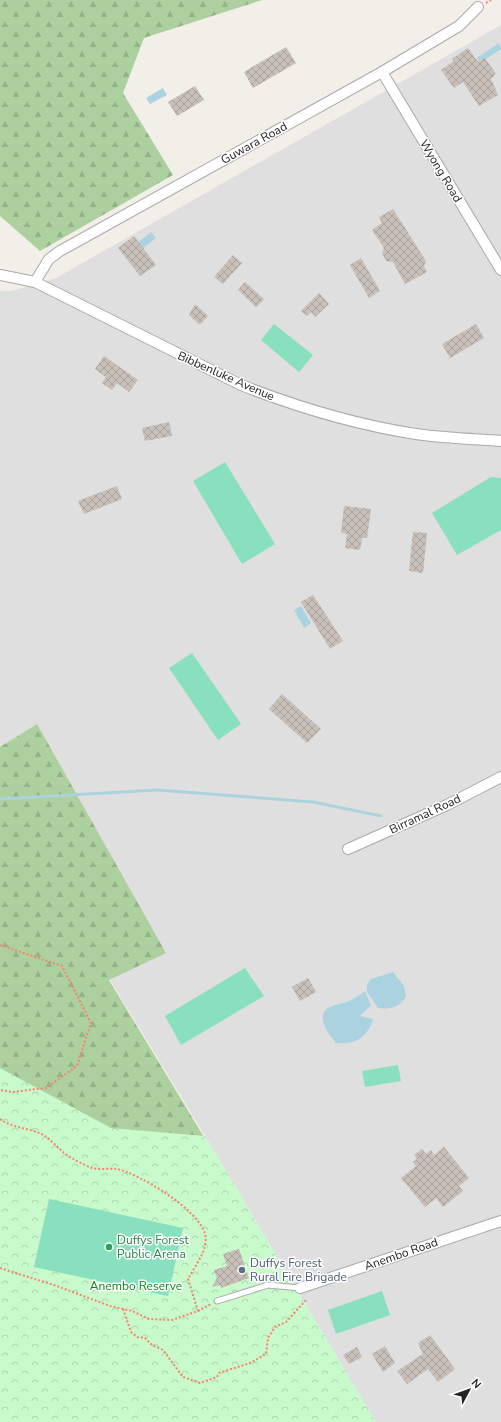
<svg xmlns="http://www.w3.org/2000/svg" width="501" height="1422" font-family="'Nunito Sans',sans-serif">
<defs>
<pattern id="forest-firs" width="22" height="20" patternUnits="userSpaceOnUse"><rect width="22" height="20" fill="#add19e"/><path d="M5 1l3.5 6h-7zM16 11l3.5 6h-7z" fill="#95b388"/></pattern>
<pattern id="park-crowns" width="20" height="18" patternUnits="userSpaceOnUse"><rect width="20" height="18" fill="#c8facc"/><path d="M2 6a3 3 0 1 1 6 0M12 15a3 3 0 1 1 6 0" fill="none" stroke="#acd6af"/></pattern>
<pattern id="building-cross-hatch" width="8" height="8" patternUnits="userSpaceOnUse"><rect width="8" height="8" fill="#c7bfb8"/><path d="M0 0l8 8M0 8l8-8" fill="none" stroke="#aba49e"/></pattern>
</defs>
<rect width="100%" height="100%" fill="#f2efe9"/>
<!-- residential -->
<polygon fill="#e0dfdf" points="501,25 501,1422 376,1422 205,1136 0,799 0,291 12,291 56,278"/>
<!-- forest -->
<g fill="url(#forest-firs)">
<polygon points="0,0 262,0 144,38 123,93 173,175 40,251 0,216"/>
<polygon points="37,724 166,953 109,980 291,1281 0,1422 0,747"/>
</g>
<!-- park -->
<polygon fill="url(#park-crowns)" points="0,1068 111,1128 205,1136 376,1422 0,1422"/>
<!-- pitch -->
<g fill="#88e0be">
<polygon points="274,324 313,355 299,372 261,340"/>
<polygon points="225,462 275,544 242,564 193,481"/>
<polygon points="491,477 501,478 501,530 457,555 432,513"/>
<polygon points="192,653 241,724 218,740 169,668"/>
<polygon points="245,968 264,996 181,1045 165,1016"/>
<polygon points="398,1065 401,1081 365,1087 362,1071"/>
<polygon points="49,1199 183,1228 168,1296 34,1267"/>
<polygon points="382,1291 390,1315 336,1334 328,1310"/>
</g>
<!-- water -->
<g fill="#aad3df">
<polygon points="499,43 501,49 480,63 477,58"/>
<polygon points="163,88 167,95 150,104 146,98"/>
<polygon points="151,232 156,238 141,250 136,244"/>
<polygon points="301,606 311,623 304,628 294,610"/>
<path d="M393,972L404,986L406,996C400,1007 390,1010 378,1008L367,992V985L371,979Z"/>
<path d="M365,991L371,1005L360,1016L373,1019C367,1038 355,1045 336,1043C329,1034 315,1017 328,1008C335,1004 342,1004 349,1001C354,999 360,995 365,991Z"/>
</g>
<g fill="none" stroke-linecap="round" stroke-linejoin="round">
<!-- stream -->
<polyline stroke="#aad3df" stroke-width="3" points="0,799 157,790 313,802 381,816"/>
</g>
<!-- building -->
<g fill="url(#building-cross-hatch)">
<polygon points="286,47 296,63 253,88 244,72"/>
<polygon points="468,48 478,62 485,58 496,74 491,79 498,95 479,106 463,82 454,88 441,70 454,61 452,59"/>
<polygon points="195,86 204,100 177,116 168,102"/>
<polygon points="393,209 426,261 424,266 427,272 405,284 393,262 386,261 382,253 384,248 372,230 382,223 379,217"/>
<polygon points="134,236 156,265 140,276 118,248"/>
<polygon points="233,255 242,263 223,284 214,277"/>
<polygon points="361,258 380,291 369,298 350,265"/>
<polygon points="245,282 264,299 256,307 238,290"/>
<polygon points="319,293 329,304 315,317 311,312 307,316 301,311"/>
<polygon points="195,304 208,316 200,325 189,315"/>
<polygon points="476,324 484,338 450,358 442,344"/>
<polygon points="104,356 138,380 129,392 117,383 112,390 102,383 106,377 95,369"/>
<polygon points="169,422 172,436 145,441 142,428"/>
<polygon points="117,486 122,499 84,514 78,501"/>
<polygon points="344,506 371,509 367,538 362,538 360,550 345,548 347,534 341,533"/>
<polygon points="413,532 427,533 423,573 409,571"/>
<polygon points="313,595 343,641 330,649 301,602"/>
<polygon points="282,694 321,729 307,743 269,709"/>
<polygon points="308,978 316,992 300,1001 292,987"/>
<polygon points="444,1147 469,1178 459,1186 463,1191 443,1207 436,1198 425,1207 401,1178 416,1166 413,1162 417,1159 414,1155 422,1149 426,1154 431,1150 434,1155"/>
<polygon points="239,1249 249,1278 221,1288 220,1285 212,1287 217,1278 214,1270 227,1266 223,1254"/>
<polygon points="430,1335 455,1369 438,1382 428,1369 407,1384 397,1371 423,1354 418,1343"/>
<polygon points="385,1346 395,1363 383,1372 372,1354"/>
<polygon points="357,1347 362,1357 349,1364 343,1355"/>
</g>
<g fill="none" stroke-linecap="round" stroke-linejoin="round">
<defs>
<polyline id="lane" points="217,1301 268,1285 300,1288"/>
<g id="street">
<polyline points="382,72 501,270"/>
<path d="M0,275L35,282L241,385C297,407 357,425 416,434C444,438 473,439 501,441"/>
<polyline points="35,282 49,259 60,251 382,72 459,26 478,7"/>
<polyline points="348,849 447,805 501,777"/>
<polyline points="300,1288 501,1221"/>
</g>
</defs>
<!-- lane casing -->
<use href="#lane" stroke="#a9a9a9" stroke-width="7"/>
<!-- street casing -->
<use href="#street" stroke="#a9a9a9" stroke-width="12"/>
<!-- path -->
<g stroke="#fa8072" stroke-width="2" stroke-dasharray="2 2" stroke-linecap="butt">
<polyline points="486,3 491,0"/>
<polyline points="0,945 62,966 91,1023 77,1066 46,1088 12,1092 0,1090"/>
<path d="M0,1119C13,1129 30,1127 45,1136C51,1140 57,1147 63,1152C70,1158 84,1165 92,1168C100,1170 109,1168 117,1169C140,1174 199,1210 205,1234C209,1249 195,1266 188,1279L198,1311L172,1320L149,1319L132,1311L110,1306L54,1285L0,1268"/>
<polyline points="123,1309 131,1332 137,1337 145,1338 152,1345 163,1350 183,1377 200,1383 217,1377 219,1373 250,1363 266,1354 268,1338 275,1327 286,1322 306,1300"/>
<polyline points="198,1311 211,1304"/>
</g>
<!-- lane -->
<use href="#lane" stroke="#fff" stroke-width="5"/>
<!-- street -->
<use href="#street" stroke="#fff" stroke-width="10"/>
</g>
<!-- markers -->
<circle fill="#2e9e5b" stroke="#fff" stroke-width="1.5" cx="109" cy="1247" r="4"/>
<circle fill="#5c6f8a" stroke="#fff" stroke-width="1.5" cx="242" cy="1270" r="4"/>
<g text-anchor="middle" stroke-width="3" stroke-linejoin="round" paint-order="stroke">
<!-- street labels -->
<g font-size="12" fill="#222" stroke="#fff">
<text transform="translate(254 143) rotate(-29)" y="4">Guwara Road</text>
<text transform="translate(441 171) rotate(59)" y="4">Wyong Road</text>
<text transform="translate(226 376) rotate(24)" y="4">Bibbenluke Avenue</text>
<text transform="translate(425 814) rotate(-25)" y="4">Birramal Road</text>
<text transform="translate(401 1254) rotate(-19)" y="4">Anembo Road</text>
</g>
<!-- leisure labels -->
<g font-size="12" fill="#27864d" stroke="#fff" text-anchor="start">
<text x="117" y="1244">Duffys Forest<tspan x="117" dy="14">Public Arena</tspan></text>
</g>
<!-- service labels -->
<g font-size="12" fill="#4e5e75" stroke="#fff" text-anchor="start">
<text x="250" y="1267">Duffys Forest<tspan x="250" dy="14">Rural Fire Brigade</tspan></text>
</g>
<!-- park labels -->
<g font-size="12" fill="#0c8416" stroke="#fff">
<text x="136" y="1290">Anembo Reserve</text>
</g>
</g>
<!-- north arrow -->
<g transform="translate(469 1390) rotate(49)" stroke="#ffffff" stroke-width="3" paint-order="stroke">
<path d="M0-3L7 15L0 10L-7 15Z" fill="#222222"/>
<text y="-6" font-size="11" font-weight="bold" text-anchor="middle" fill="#222222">N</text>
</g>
</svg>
